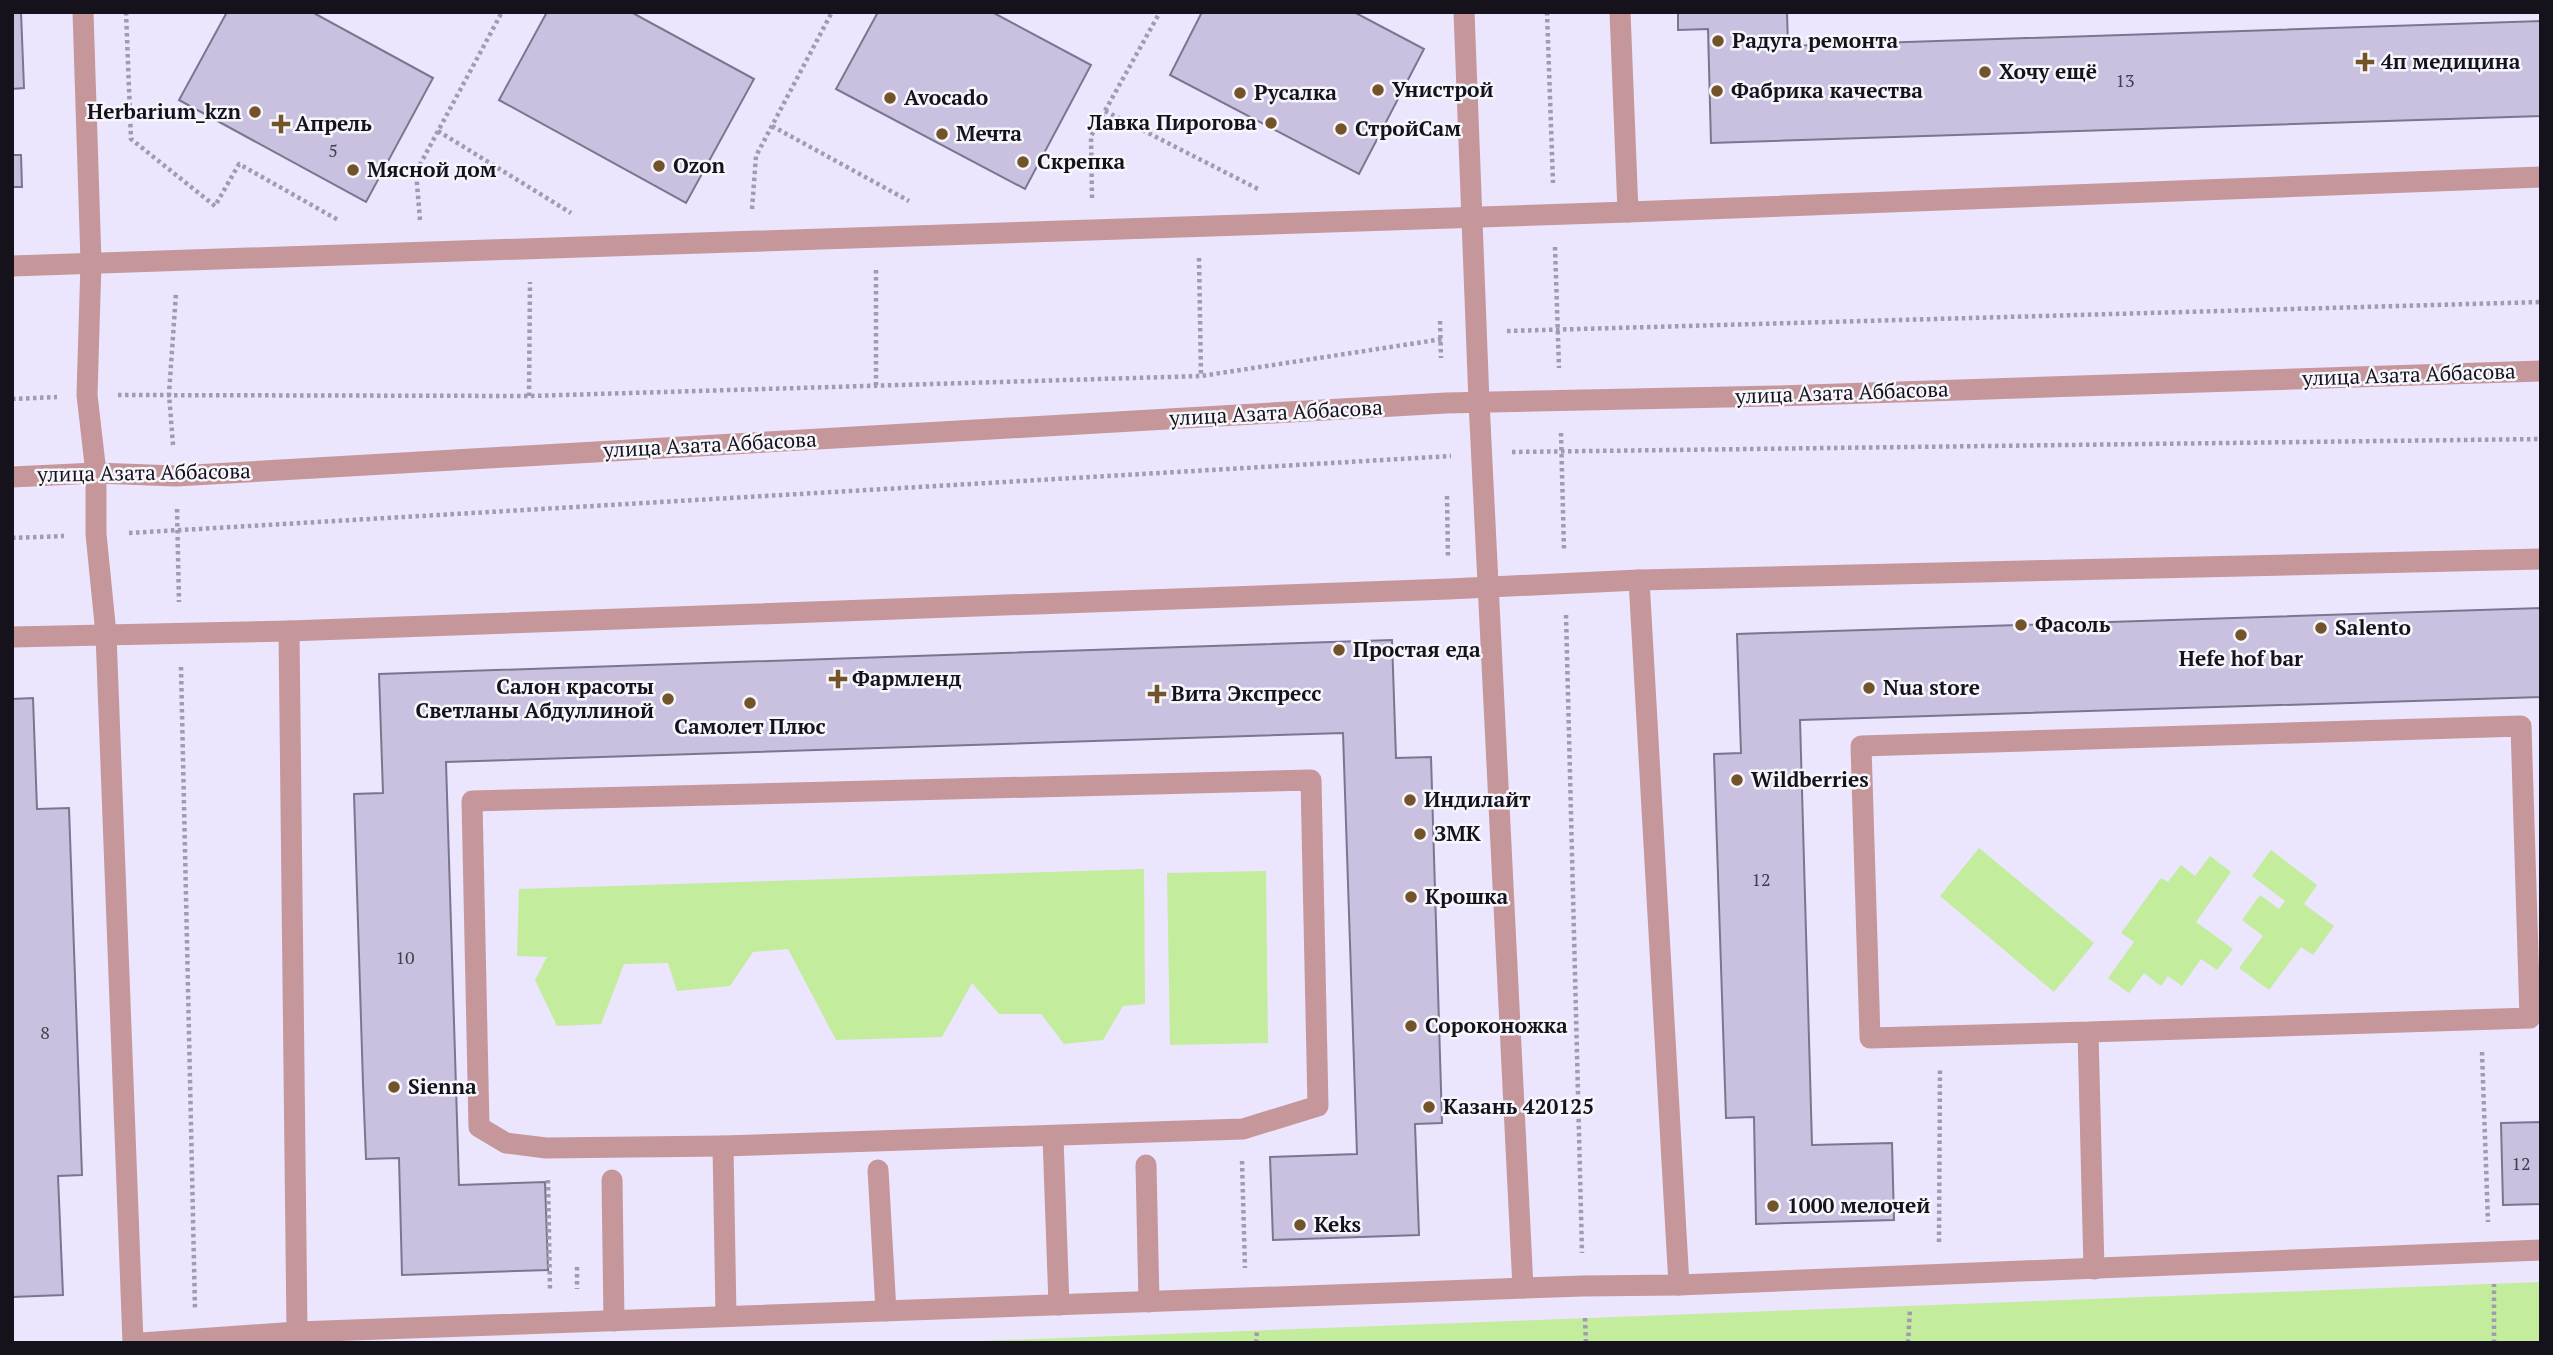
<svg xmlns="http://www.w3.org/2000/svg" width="2553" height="1355" font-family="'PT Serif',serif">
<rect width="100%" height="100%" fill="#ece5fe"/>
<!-- green -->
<g fill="#c3ec9c">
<polygon points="1979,848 2094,943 2054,992 1940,896"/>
<polygon points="2271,850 2317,885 2304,904 2334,926 2313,955 2301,947 2269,990 2239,968 2263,936 2242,920 2260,895 2279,909 2285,901 2252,876"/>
<polygon points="2210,856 2231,872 2196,922 2233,949 2217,970 2201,959 2182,986 2168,976 2161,986 2144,973 2129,993 2108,978 2134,942 2121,933 2161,878 2168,882 2181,865 2195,876"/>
<polygon points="1144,869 1145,1004 1123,1006 1103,1040 1064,1044 1041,1014 999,1014 972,983 942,1037 836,1040 788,949 753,952 730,986 677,991 668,963 624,964 601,1024 557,1026 535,980 547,957 517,956 519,889"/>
<polygon points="1266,871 1268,1043 1170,1045 1167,873"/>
<polygon points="2541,1282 2541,1343 928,1343"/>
</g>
<!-- building -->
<g fill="#c9c1df" stroke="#7c7590" stroke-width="2">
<polygon points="12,12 21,12 24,88 12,89"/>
<polygon points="227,12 312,12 433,78 366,202 179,100"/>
<polygon points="547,12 631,12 754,79 686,203 499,100"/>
<polygon points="878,12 992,12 1091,65 1025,189 836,89"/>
<polygon points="1202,12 1354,12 1424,49 1359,174 1170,75"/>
<polygon points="1678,12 1787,12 1788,46 2541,21 2541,116 1711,143 1708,29 1678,30"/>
<polygon points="12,155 21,155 22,187 12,187"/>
<polygon points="2541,608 2541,697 1800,720 1812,1145 1892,1143 1894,1220 1756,1224 1754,1117 1726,1118 1714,754 1741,753 1737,634"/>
<polygon points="1392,640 1396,758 1431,757 1442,1123 1415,1124 1419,1235 1273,1240 1270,1157 1357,1154 1343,733 446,762 459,1185 545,1182 548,1270 402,1275 399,1158 366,1159 363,1084 354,794 383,793 379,674"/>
<polygon points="33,698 37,809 69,808 82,1175 58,1176 63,1295 12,1297 12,699"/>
<polygon points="2541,1122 2541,1204 2503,1205 2501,1123"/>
</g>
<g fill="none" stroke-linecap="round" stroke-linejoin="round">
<!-- path -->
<g stroke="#a09bae" stroke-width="4.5" stroke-dasharray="3.5 3.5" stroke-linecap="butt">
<polyline points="126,12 131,139 215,206 239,164 340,221"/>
<polyline points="1547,12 1553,183"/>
<polyline points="1105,111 1260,190"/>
<polyline points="772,126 909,201"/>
<polyline points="438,131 571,213"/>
<polyline points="1092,198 1091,136 1160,12"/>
<polyline points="752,209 756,156 832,12"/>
<polyline points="420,220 416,172 502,12"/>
<polyline points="1555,247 1559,368"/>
<polyline points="1199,258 1201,376"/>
<polyline points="876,270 876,385"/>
<polyline points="1440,321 1441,358"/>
<polyline points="1507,331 2541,302"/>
<polyline points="118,395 529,396 1201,376 1443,339"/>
<polyline points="529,396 530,282"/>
<polyline points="12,399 57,397"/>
<polyline points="1561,433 1564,550"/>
<polyline points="173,445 169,394 176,293"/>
<polyline points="1512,452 2541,439"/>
<polyline points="1447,496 1448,557"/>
<polyline points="177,509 179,602"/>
<polyline points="129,533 1451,456"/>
<polyline points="12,538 64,536"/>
<polyline points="1566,615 1582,1253"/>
<polyline points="181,667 195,1309"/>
<polyline points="2482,1052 2488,1222"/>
<polyline points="1242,1161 1245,1268"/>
<polyline points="548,1180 550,1290"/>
<polyline points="1939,1242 1940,1068"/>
<polyline points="577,1267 577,1289"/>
<polyline points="1585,1318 1586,1343"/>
<polyline points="1256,1343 1257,1330"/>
<polyline points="1908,1343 1910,1309"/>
<polyline points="2494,1343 2494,1284"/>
</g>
<!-- service -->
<g stroke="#c5979b" stroke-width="21">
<polyline points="83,12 91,262 87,395 96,473 96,534 106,634 133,1343"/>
<polyline points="1464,12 1479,402 1523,1288"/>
<polyline points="1620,12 1628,212 2541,177"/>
<polyline points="12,266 1628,212"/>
<polyline points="12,637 289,631"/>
<polygon points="1311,780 1318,1106 1243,1129 723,1146 546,1148 506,1143 479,1127 472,801"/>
<polyline points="2088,1032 2530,1018 2521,726 1861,746 1870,1038 2088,1032 2094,1269"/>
<polyline points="1053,1137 1059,1305"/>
<polyline points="723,1146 726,1316"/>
<polyline points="1146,1165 1149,1302"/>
<polyline points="878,1170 886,1311"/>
<polyline points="612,1180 614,1321"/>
<polyline points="1679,1285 1639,580 2541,559"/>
<polyline points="297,1332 289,631 1449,589 1639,580"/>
<polyline points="141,1343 297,1332 1583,1286 1679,1285 2541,1250"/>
</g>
<!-- tertiary -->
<polyline stroke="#c5979b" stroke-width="21" points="12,477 96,473 176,476 1446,403 1775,396 2541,371"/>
</g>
<!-- markers -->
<g fill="#735329" stroke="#f7f6fc" stroke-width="2.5">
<circle cx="1718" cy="41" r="7"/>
<path d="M2361.5 51.5h7v7h7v7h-7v7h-7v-7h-7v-7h7z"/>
<circle cx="1985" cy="72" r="7"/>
<circle cx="1378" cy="90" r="7"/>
<circle cx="1717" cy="91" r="7"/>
<circle cx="1240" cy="93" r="7"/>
<circle cx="890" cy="98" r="7"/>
<circle cx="255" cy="112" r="7"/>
<circle cx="1271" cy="123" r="7"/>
<path d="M277.5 113.5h7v7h7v7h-7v7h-7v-7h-7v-7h7z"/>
<circle cx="1341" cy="129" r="7"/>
<circle cx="942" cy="134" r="7"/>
<circle cx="1023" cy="162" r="7"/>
<circle cx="659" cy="166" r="7"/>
<circle cx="353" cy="170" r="7"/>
<circle cx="2021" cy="625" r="7"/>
<circle cx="2321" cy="628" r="7"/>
<circle cx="2241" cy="635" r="7"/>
<circle cx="1339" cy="650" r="7"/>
<path d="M834.5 668.5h7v7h7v7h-7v7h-7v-7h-7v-7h7z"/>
<circle cx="1869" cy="688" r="7"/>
<path d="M1153.5 683.5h7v7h7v7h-7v7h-7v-7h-7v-7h7z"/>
<circle cx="668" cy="699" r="7"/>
<circle cx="750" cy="703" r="7"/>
<circle cx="1737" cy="780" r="7"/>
<circle cx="1410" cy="800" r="7"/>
<circle cx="1420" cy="834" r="7"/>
<circle cx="1411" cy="897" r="7"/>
<circle cx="1411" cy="1026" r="7"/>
<circle cx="394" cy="1087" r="7"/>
<circle cx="1429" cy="1107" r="7"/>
<circle cx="1773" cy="1206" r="7"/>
<circle cx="1300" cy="1225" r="7"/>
</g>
<g text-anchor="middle" stroke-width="5" stroke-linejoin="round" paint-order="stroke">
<!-- number labels -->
<g font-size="18" fill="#423e4d">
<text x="2125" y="87">13</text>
<text x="333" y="157">5</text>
<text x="1761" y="886">12</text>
<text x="405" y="964">10</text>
<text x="45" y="1039">8</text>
<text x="2521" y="1170">12</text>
</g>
<!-- poi labels -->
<g font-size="21" font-weight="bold" fill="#15121c" stroke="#f7f6fc" text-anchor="start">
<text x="1732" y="48">Радуга ремонта</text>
<text x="2381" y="69">4п медицина</text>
<text x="1999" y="79">Хочу ещё</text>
<text x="1392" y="97">Унистрой</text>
<text x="1731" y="98">Фабрика качества</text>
<text x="1254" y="100">Русалка</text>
<text x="904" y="105">Avocado</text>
<text x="241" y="119" text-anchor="end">Herbarium_kzn</text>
<text x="1257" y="130" text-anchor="end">Лавка Пирогова</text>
<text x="295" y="131">Апрель</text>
<text x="1355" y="136">СтройСам</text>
<text x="956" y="141">Мечта</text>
<text x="1037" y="169">Скрепка</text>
<text x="673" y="173">Ozon</text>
<text x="367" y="177">Мясной дом</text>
<text x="2035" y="632">Фасоль</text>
<text x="2335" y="635">Salento</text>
<text x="1353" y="657">Простая еда</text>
<text x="2241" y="666" text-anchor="middle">Hefe hof bar</text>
<text x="852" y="686">Фармленд</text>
<text x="654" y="694" text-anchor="end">Салон красоты<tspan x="654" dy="24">Светланы Абдуллиной</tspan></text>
<text x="1883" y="695">Nua store</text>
<text x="1171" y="701">Вита Экспресс</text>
<text x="750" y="734" text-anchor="middle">Самолет Плюс</text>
<text x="1751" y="787">Wildberries</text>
<text x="1424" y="807">Индилайт</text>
<text x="1434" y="841">ЗМК</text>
<text x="1425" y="904">Крошка</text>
<text x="1425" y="1033">Сороконожка</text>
<text x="408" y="1094">Sienna</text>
<text x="1443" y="1114">Казань 420125</text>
<text x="1787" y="1213">1000 мелочей</text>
<text x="1314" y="1232">Keks</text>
</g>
<!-- street labels -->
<g font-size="21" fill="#15121c" stroke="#f7f6fc">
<text transform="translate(2409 375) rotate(-2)" y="7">улица Азата Аббасова</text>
<text transform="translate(1842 393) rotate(-2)" y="7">улица Азата Аббасова</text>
<text transform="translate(1276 413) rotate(-3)" y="7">улица Азата Аббасова</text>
<text transform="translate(710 445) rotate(-3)" y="7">улица Азата Аббасова</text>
<text transform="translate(144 473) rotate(-1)" y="7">улица Азата Аббасова</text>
</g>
</g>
<!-- border -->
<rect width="2553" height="1355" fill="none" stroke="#15121c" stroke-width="28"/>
</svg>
